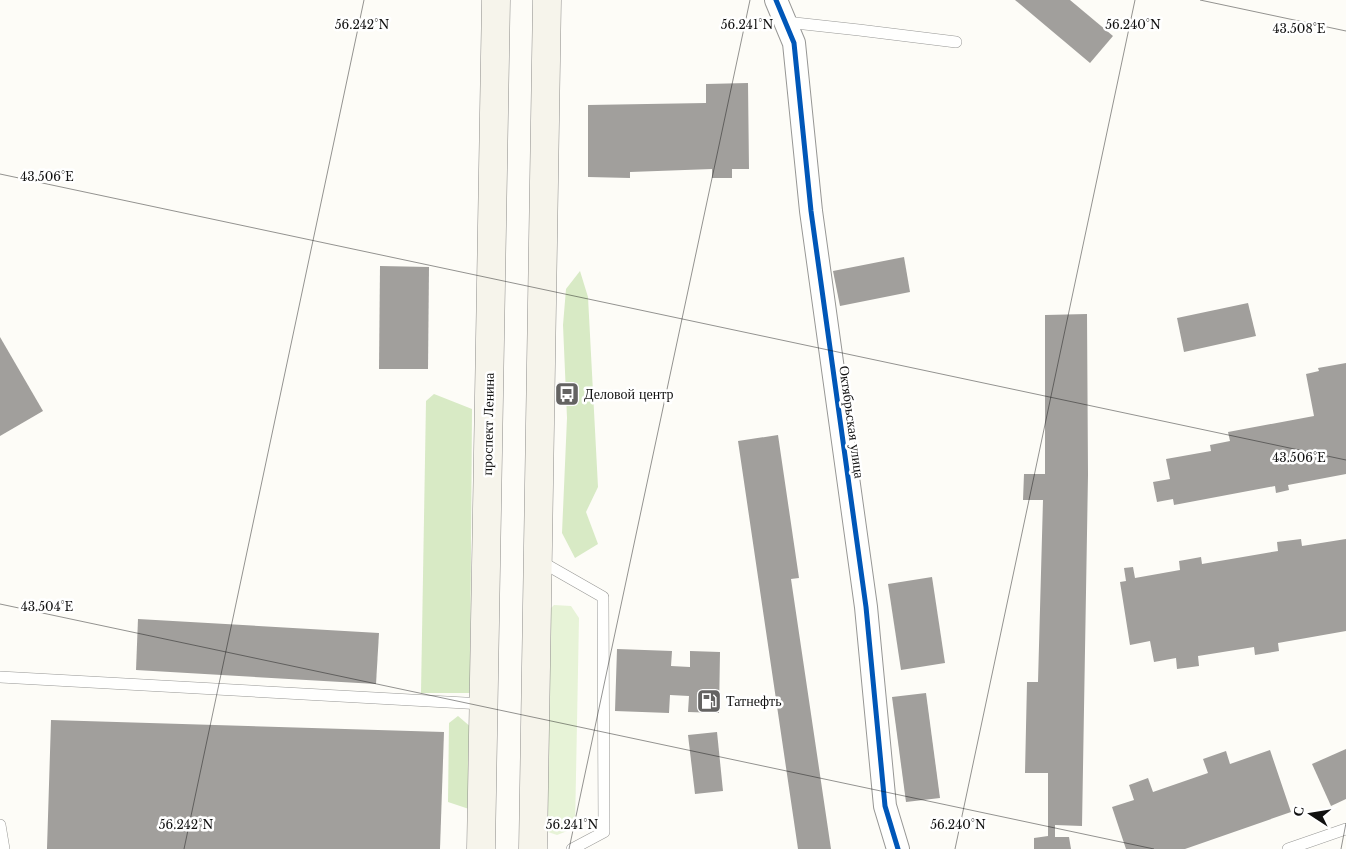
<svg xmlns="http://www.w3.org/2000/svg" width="1346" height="849" font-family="'Libre Baskerville',serif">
<rect width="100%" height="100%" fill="#fdfcf7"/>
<!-- green -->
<polygon fill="#e7f3d7" points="554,605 571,606 579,618 575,828 557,835 542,830 545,614"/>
<!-- forest -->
<g fill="#d8eac5">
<polygon points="580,271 588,297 598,487 586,512 598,544 575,558 562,533 567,418 563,325 566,289"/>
<polygon points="434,394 472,409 470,693 421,693 426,401"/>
<polygon points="458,716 472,728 469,809 448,802 449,723"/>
</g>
<!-- building -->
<g fill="#a19f9c">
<polygon points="1015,0 1070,0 1113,36 1090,63"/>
<polygon points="748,83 749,169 732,169 732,178 712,178 712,169 630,172 630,178 588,177 588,105 706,103 706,84"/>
<polygon points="904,257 910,292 840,306 833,271"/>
<polygon points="380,266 429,267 428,369 379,369"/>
<polygon points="1248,303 1256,336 1184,352 1177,318"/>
<polygon points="1087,314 1088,475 1082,826 1055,825 1055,837 1069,837 1071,849 1034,849 1034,838 1048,836 1048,773 1025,773 1027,682 1038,682 1043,500 1023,500 1024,474 1045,474 1045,315"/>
<polygon points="0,337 43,411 0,436"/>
<polygon points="1346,363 1346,474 1288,485 1289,490 1276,493 1275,486 1174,505 1173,499 1157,502 1153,482 1170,479 1166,459 1211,451 1210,445 1230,441 1228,432 1314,416 1306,374 1319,371 1318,368"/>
<polygon points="778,435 799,578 791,579 831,849 798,849 738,441"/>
<polygon points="1301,539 1302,546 1346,539 1346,631 1278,643 1279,651 1255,655 1254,647 1198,656 1199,666 1177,669 1176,658 1154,662 1150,641 1130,645 1120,582 1126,581 1124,568 1133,567 1135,578 1180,570 1179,561 1201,557 1202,564 1278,551 1277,542"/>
<polygon points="932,577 945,663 901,670 888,584"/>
<polygon points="138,619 379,633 376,684 136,670"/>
<polygon points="617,649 672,651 671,666 690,667 690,651 720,652 719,713 688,712 689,696 670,695 669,713 615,711"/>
<polygon points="926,693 940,798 906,802 892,697"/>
<polygon points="51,720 444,732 440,849 47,849"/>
<polygon points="717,732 723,791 695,794 688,735"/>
<polygon points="1346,749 1346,799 1331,806 1312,764"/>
<polygon points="1270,750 1291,812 1185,849 1126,849 1112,807 1134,800 1129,785 1148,778 1153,792 1208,773 1203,759 1226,751 1230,764"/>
</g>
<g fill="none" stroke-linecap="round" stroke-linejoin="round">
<defs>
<g id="service">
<polyline points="786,22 859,30 956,42"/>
<polyline points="540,561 603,597 604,832 572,849"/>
<polyline points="0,677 483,704"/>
<polyline points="0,825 4,849"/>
<polyline points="1288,849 1346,829"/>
</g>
<polyline id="minor" points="776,0 794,43 811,211 866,607 885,806 898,849"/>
<g id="secondary">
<polyline points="481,849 496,0"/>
<polyline points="533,849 547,0"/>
</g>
</defs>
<!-- service casing -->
<use href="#service" stroke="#979795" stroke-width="12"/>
<!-- minor casing -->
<use href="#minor" stroke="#979795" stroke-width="24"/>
<!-- secondary casing -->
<use href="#secondary" stroke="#8e8d8b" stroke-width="29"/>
<!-- service -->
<use href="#service" stroke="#fffffe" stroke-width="11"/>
<!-- minor -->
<use href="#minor" stroke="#fffffe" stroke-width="22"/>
<!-- secondary -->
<use href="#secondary" stroke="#f6f4eb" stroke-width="28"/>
<defs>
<polyline id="cycleway" points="776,0 794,43 811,211 866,607 885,806 898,849"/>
</defs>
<!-- cycleway casing -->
<use href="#cycleway" stroke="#fff" stroke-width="8"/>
<!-- cycleway -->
<use href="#cycleway" stroke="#0057b8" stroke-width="5"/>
</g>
<!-- ticks -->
<path fill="none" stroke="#111" stroke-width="1" stroke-opacity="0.45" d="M1200,0L1346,31M0,174L1346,460M0,604L1154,849M184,849L364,0M569,849L750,0M955,849L1135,0M1341,849L1346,823"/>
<!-- icons -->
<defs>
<symbol id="bus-square" viewBox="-11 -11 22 22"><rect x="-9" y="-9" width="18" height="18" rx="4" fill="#646362" stroke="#fff"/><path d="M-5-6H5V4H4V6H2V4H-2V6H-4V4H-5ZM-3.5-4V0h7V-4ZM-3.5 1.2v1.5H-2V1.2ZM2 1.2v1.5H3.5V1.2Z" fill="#fff"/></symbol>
<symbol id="fuel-square" viewBox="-11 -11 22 22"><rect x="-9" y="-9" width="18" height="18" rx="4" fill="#646362" stroke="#fff"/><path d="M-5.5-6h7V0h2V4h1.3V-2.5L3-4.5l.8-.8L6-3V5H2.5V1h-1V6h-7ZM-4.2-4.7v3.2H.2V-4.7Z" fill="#fff"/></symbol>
</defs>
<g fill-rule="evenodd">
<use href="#bus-square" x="553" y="380" width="28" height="28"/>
<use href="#fuel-square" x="695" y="687" width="28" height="28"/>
</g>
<g text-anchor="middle" stroke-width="5" stroke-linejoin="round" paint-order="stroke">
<!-- poi labels -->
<g font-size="14" fill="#111" stroke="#fff" text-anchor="start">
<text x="584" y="399">Деловой центр</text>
<text x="726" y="706">Татнефть</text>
</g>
<!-- street labels -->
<g font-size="14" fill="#111" stroke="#fff">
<text transform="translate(852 422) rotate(82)" y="5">Октябрьская улица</text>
<text transform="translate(488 424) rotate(-89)" y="5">проспект Ленина</text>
</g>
</g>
<g font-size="12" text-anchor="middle" fill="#111" stroke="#fff" stroke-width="5" stroke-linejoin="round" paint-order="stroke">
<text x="362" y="29">56.242°N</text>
<text x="747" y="29">56.241°N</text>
<text x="1133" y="29">56.240°N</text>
<text x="1299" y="33">43.508°E</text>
<text x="47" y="181">43.506°E</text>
<text x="1299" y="462">43.506°E</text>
<text x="47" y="611">43.504°E</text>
<text x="186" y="829">56.242°N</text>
<text x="572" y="829">56.241°N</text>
<text x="958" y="829">56.240°N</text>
</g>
<!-- north arrow -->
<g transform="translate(1311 814) rotate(282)" stroke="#ffffff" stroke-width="4" paint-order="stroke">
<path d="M0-4L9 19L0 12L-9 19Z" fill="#111111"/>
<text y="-8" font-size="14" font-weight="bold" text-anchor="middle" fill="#111111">С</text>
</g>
</svg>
